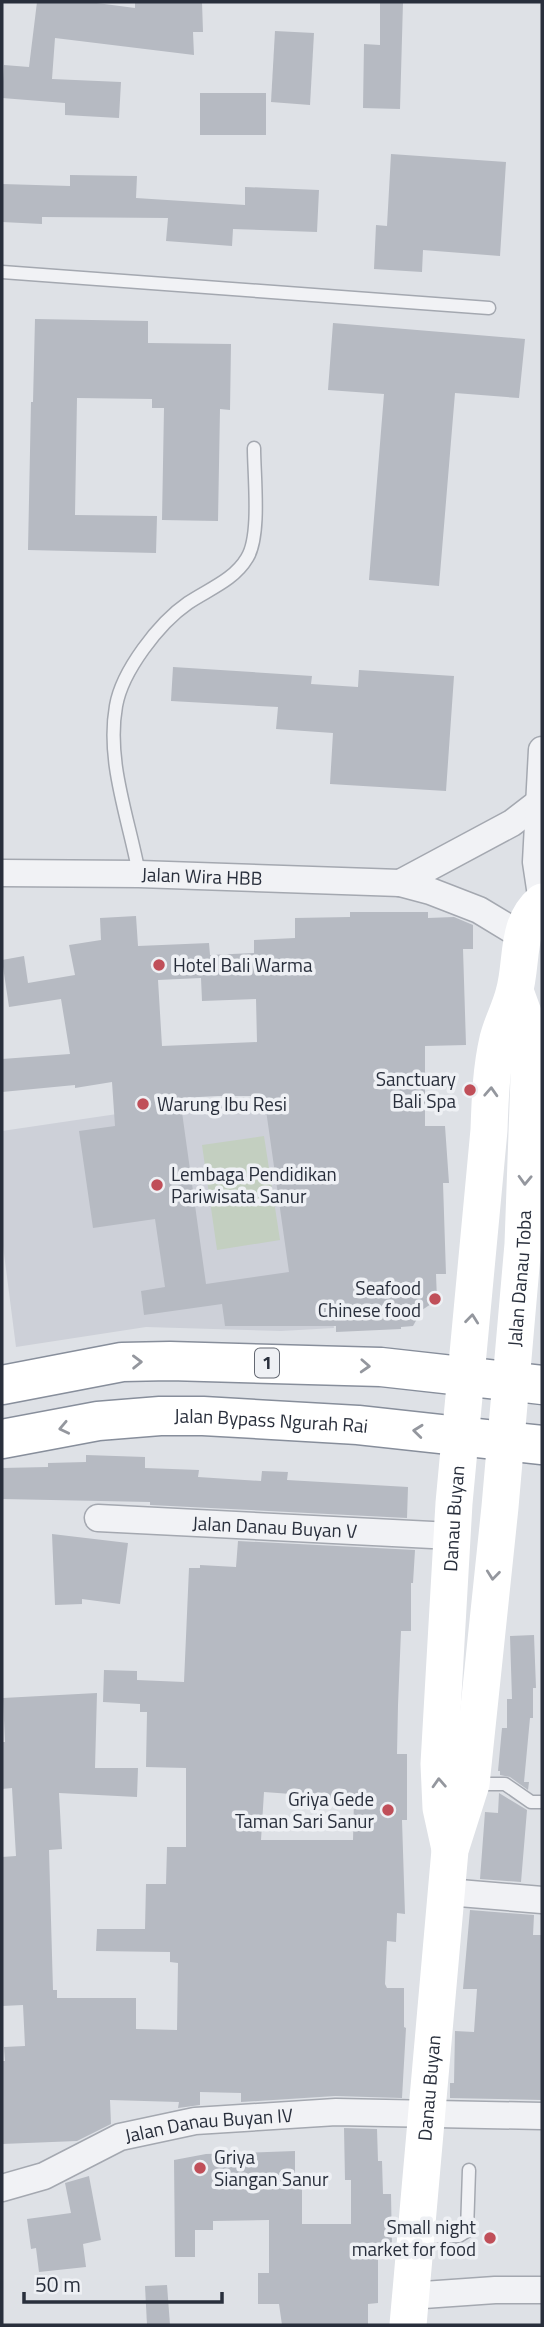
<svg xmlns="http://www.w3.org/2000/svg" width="544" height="2327" font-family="'Titillium Web',sans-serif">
<rect width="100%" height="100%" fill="#dee1e6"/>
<!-- built -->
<polygon fill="#cdd0d8" points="300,1095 334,1328 281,1331 146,1327 16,1347 2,1238 2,1131 117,1114"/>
<!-- green -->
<polygon fill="#c3cfc0" points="264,1136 280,1240 217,1250 202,1145"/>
<!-- building -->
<g fill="#b6bac2" fill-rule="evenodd">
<polygon points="37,2 89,2 135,8 135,2 202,2 203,32 193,32 194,55 55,38 52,79 121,82 119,118 65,115 65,103 2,98 4,65 29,67"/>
<polygon points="380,2 403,2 400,109 363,108 364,44 380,45"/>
<polygon points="275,31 314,33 310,105 271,102"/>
<rect x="200" y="93" width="66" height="42"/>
<polygon points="391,154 506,162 500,256 423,250 422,272 374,269 376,225 387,226"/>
<polygon points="70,175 137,176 136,198 245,205 245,187 319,190 317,232 233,229 232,246 166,241 168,218 42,217 42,224 2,222 2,184 70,186"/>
<polygon points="35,319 148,321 148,343 231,344 230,410 220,409 218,521 162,520 164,408 152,408 152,399 77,398 75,515 157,516 156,553 28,550 31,402 33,402"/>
<polygon points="333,323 525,339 519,398 455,393 439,586 369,580 384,394 328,390"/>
<polygon points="173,667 312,676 311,684 358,687 359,670 454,676 446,791 330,784 333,733 276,729 278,707 171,701"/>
<path d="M350,912H428V918L454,917L473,925V949H463L466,1045L425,1046V1126H445L449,1183H443L446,1274H436L437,1300L422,1310L413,1326L401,1327V1329L336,1332V1326H225L222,1304L144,1315L141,1291L165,1287L155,1219L93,1228L79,1131L115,1126L112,1082L75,1088V1085L2,1092V1059L70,1054L61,999L9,1007L2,960L24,956L28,983L75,975L69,945L101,940L100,918L136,916L138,946L209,943L210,955L254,953V940L295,938V918L350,917ZM201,978L202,1001L256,999L257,1042L162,1046L158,980ZM218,1096H264L289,1272L206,1284L180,1098Z"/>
<polygon points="86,1455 145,1457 145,1468 199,1470 198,1477 261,1481 262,1471 288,1472 287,1480 408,1487 407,1518 150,1505 150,1502 2,1499 2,1468 48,1467 48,1463 86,1462"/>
<polygon points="52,1534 128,1543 120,1604 82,1599 82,1604 55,1605"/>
<path d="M238,1541L415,1550L413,1583H411V1631H401L398,1705L397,1754H407V1820H402L405,1914L397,1913L396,1942L387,1941L385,1984L387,1988H404V2027L406,2028L402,2098L335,2096L241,2102V2093L200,2092V2105L178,2108L179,2102L110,2100L111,2124L77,2141L2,2144V2061H5L4,2047L25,2046L23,2005L2,2006V1857L16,1856L12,1788L2,1789V1742H5L3,1698L97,1693L95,1768H138L137,1797L59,1793L62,1849L49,1850L53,1990H57V1998H136V2029L177,2030L178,1963L170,1962V1952L96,1951L97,1929H145L146,1884H166L167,1847H186V1768L146,1767L147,1712H140V1704L103,1702L104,1670L137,1671V1680L184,1682L189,1568H200V1565L236,1567ZM264,1792L305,1795V1798L354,1799L353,1840H261Z"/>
<polygon points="534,1635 536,1688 533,1688 533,1718 530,1718 524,1782 529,1782 528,1790 510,1777 500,1775 500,1771 498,1771 502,1728 507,1728 507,1699 512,1699 510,1636"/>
<polygon points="499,1793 527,1810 521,1882 480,1879 485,1812 498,1813"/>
<polygon points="470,1910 534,1915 533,1935 542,1935 542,2100 450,2098 450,2083 454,2083 455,2031 474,2032 477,1989 463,1989"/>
<polygon points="344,2128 377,2129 378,2161 382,2161 383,2194 391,2194 392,2247 388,2247 388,2258 378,2258 378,2303 368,2304 368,2325 282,2325 279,2304 258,2304 258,2273 269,2273 269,2220 213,2221 213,2230 195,2230 195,2257 175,2257 174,2160 206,2154 295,2151 295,2189 302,2189 302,2224 351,2224 351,2180 345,2180"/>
<polygon points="89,2176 101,2240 83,2244 86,2267 39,2272 36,2248 31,2249 27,2219 71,2213 65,2183"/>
<polygon points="167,2285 170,2325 147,2325 145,2286"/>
</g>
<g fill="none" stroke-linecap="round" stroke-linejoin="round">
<defs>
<g id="lane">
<polyline points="2,272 489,308"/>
<path d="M139,874C129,819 106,762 116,706C122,671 159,623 188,603C209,589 234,580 247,558C261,536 254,476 254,448"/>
<polyline points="475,1784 505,1784 531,1802 542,1802"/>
<polyline points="418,2237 459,2236 467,2231 469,2170"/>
</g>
<g id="street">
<path id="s1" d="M2,873L139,874L400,883L430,891L479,910L522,936"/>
<polyline points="400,883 512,823 538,803"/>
<polyline points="542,902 536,862 542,750"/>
<path id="s2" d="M98,1518L452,1536"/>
<polyline points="447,1892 542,1900"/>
<path id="s3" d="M2,2188L44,2176L120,2137L195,2121L336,2112L542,2116"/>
<polyline points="409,2296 495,2290 542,2290"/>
</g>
<g id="highway">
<polyline points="2,1385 122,1362 170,1361 381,1367 542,1385"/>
<path id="s6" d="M2,1439L98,1421L160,1416H203L358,1425L542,1445"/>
</g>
</defs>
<!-- lane casing -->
<use href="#lane" stroke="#a4a8b0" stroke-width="15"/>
<!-- street casing -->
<use href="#street" stroke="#a4a8b0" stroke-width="29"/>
<!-- highway casing -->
<use href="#highway" stroke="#878e9b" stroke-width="41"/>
<!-- lane -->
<use href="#lane" stroke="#f1f2f5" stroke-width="12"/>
<!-- street -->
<use href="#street" stroke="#f1f2f5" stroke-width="26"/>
<!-- secondary -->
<g stroke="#fff" stroke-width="37">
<path id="s4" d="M450,1849L441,1808L439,1764L454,1503L489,1130C490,1100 491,1069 498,1039C502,1023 510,1009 514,993C523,962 515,925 542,902"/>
<path id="s5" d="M408,2325L450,1850L471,1784L500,1507L523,1244L530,1050L528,1027L515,991"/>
</g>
<!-- highway -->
<use href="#highway" stroke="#fff" stroke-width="38"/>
</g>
<!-- one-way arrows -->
<defs><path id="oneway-chevron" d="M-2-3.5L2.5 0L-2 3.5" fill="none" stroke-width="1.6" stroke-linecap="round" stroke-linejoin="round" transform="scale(1.75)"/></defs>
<g stroke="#94979e">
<use href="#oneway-chevron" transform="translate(491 1092) rotate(-87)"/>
<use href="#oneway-chevron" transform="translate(525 1180) rotate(92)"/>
<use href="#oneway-chevron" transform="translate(472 1319) rotate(-84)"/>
<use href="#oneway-chevron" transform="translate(137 1362) rotate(-1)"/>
<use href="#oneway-chevron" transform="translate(365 1366) rotate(3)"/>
<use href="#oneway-chevron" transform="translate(64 1428) rotate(168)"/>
<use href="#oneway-chevron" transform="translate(418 1431) rotate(-174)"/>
<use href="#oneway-chevron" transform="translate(493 1575) rotate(96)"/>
<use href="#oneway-chevron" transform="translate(439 1783) rotate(-93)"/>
</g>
<!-- markers -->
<g fill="#c04f59" stroke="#eef0f4" stroke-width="2.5">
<circle cx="159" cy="965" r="7"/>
<circle cx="470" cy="1090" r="7"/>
<circle cx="143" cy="1104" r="7"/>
<circle cx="157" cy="1185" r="7"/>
<circle cx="435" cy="1299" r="7"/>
<circle cx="388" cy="1810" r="7"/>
<circle cx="200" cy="2168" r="7"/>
<circle cx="490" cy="2238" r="7"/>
</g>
<g text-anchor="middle" stroke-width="7" stroke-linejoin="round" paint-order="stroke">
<!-- shield labels -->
<rect fill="#eef0f4" stroke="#646973" stroke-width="2" x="255" y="1348.5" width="24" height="29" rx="5"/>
<g font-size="18" font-weight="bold" fill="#292f3c">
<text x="267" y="1369">1</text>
</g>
<!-- street labels -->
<g font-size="19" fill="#292f3c" stroke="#eef0f4">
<text dy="7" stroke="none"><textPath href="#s1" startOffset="200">Jalan Wira HBB</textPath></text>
<text dy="7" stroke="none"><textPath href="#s5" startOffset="1054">Jalan Danau Toba</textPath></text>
<text dy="7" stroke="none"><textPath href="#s6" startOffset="271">Jalan Bypass Ngurah Rai</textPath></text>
<text dy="7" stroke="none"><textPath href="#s4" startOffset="332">Danau Buyan</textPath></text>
<text dy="7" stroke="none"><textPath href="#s2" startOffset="177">Jalan Danau Buyan V</textPath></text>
<text dy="7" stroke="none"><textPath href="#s5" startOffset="238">Danau Buyan</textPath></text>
<text dy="7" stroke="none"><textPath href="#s3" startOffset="219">Jalan Danau Buyan IV</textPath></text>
</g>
<!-- poi labels -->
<g font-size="19" fill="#292f3c" stroke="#eef0f4" text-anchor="start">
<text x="173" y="972">Hotel Bali Warma</text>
<text x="456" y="1086" text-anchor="end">Sanctuary<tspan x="456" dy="22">Bali Spa</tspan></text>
<text x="157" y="1111">Warung Ibu Resi</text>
<text x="171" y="1181">Lembaga Pendidikan<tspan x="171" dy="22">Pariwisata Sanur</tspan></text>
<text x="421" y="1295" text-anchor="end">Seafood<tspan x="421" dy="22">Chinese food</tspan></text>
<text x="374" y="1806" text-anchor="end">Griya Gede<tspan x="374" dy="22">Taman Sari Sanur</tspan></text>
<text x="214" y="2164">Griya<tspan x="214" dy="22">Siangan Sanur</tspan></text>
<text x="476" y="2234" text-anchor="end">Small night<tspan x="476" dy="22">market for food</tspan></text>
</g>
</g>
<!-- border -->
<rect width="544" height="2327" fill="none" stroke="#292f3c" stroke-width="7"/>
<!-- scale -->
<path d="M24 2292v10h198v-10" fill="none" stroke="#292f3c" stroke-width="3.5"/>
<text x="35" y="2292" font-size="21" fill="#292f3c" stroke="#eef0f4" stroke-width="5" paint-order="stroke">50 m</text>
</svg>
